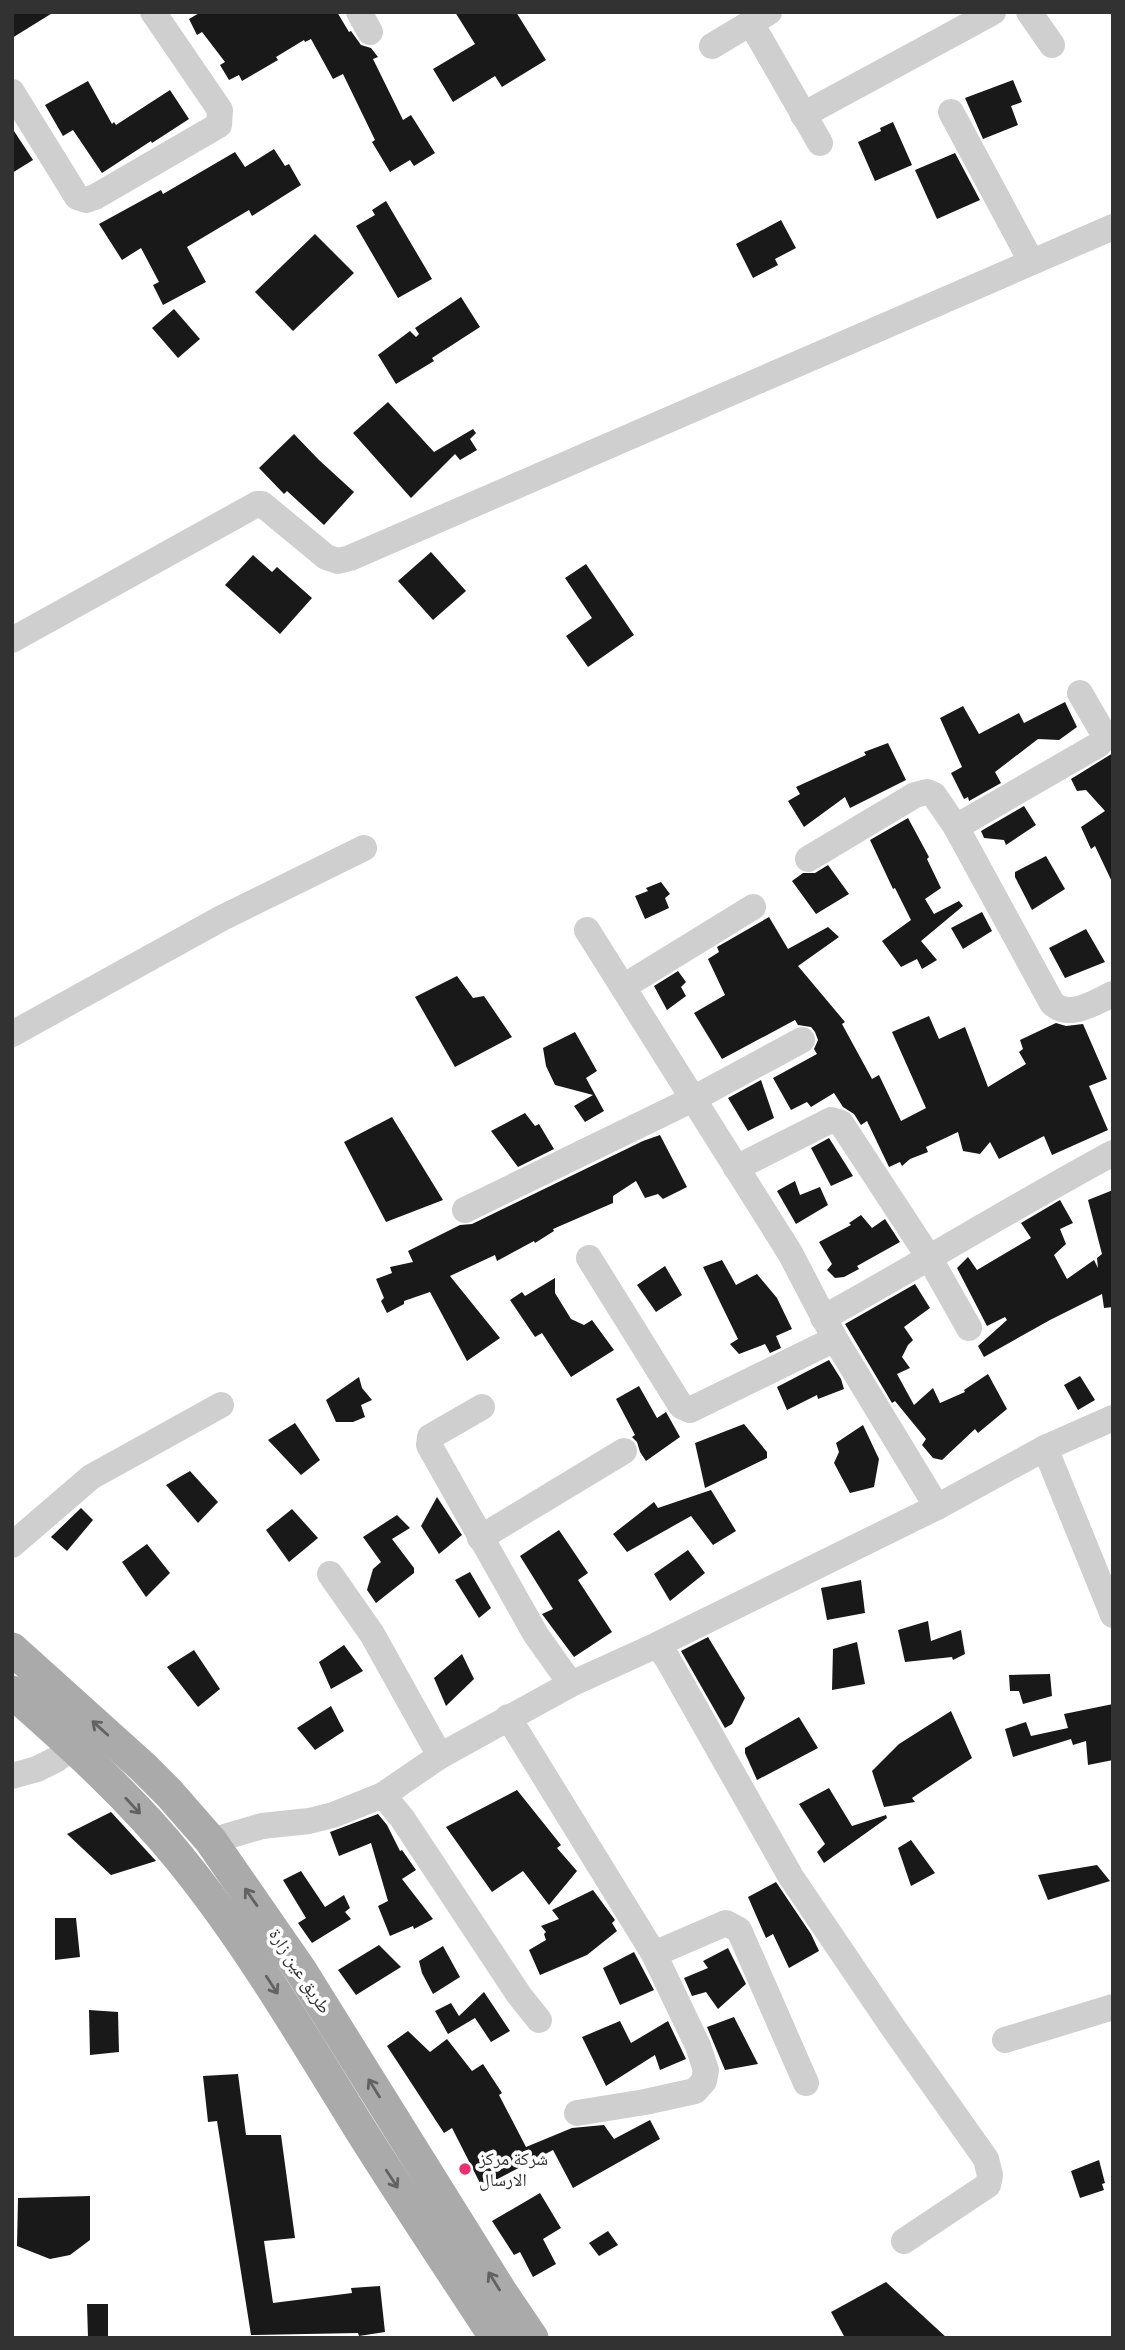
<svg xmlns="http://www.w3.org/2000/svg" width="1125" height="2350" font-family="'Fira Sans Condensed','Noto Naskh Arabic',sans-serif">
<rect width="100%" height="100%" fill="#fff"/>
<!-- building -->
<g fill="#191919">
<polygon points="12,12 54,12 12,38"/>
<polygon points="201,12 337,12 349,32 351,31 361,45 371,48 378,57 373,59 403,120 411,115 435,153 414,166 410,160 390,172 372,142 375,140 343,74 333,79 311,39 305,42 304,40 276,57 278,60 242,81 239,75 229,80 220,65 225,62 202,32 197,35 189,19"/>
<polygon points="455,12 516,12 546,60 502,87 495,76 453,102 433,69 475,44"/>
<polygon points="1013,80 1022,102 1011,106 1018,125 983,139 965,98"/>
<polygon points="88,81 112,124 114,122 116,125 170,90 189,119 152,143 151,141 102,173 73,130 63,136 45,105"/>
<polygon points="893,122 912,165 875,181 858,142 881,131 880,128"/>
<polygon points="12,128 33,160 12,173"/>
<polygon points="274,149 285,166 289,164 301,185 252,216 249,210 187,247 206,282 163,305 153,285 159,282 141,248 122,260 99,224 161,190 163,194 235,152 245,167"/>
<polygon points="955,153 980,200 937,219 915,170"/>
<polygon points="386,201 432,279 398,298 356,226 375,215 372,210"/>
<polygon points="781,220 796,248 775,259 778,265 753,278 736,244"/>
<polygon points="315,234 354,273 293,331 255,292"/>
<polygon points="461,297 480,327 432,358 434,361 396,384 378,355 410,331 416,337 419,334 415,328"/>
<polygon points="174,309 200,339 178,358 152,328"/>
<polygon points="388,402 434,452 473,429 476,433 470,439 477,450 460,460 455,454 411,498 353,433"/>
<polygon points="294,434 319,460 354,492 324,525 287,491 284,494 259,468"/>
<polygon points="431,552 466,591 433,620 398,581"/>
<polygon points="253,555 272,572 277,567 312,598 280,634 225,585"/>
<polygon points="586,564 634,635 588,667 566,636 592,618 565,578"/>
<polygon points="1065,702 1077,727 1059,740 1038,739 995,772 1001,783 969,801 968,797 964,799 951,773 962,767 940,718 963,706 979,734 1019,713 1024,723"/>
<polygon points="888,743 906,780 850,808 845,797 804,827 788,801 800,794 796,787 866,755 864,752"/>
<polygon points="1113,753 1113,884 1095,846 1091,849 1081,827 1105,811 1086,790 1077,791 1071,779"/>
<polygon points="1024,806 1036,825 1006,845 1004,840 984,838 981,831"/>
<polygon points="908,818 929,857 927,859 941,888 925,899 934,914 959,901 963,906 921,941 937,960 922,969 917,959 901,967 882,941 911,920 895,888 893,889 870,840"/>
<polygon points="1046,856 1065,889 1032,910 1015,877 1015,872"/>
<polygon points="828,865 849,894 816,914 792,881 803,873 815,873"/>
<polygon points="661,882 670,894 665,898 669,908 645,919 635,896 648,891 646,888"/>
<polygon points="982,912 992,931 963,949 951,928"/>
<polygon points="769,917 788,949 828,927 839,937 798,966 845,1022 842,1024 872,1079 879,1075 901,1121 926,1108 892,1032 929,1016 939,1039 965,1027 988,1087 1026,1064 1019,1052 1023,1049 1020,1040 1056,1023 1066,1026 1083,1024 1107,1079 1089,1086 1108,1130 1052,1155 1044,1136 999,1159 990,1142 980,1154 963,1151 958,1132 926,1147 928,1152 910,1159 902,1166 900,1162 889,1167 867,1121 861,1125 854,1114 843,1107 834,1093 811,1107 807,1102 791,1110 773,1078 817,1054 814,1049 818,1040 815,1032 811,1027 798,1025 795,1020 722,1059 694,1013 725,995 708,959 719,952 717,947"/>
<polygon points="1086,929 1105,962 1065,978 1049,948"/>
<polygon points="678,971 686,982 681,987 686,996 667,1010 654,986"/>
<polygon points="457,976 473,998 484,996 512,1037 455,1067 415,997"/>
<polygon points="575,1032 597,1071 586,1078 604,1111 585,1122 574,1106 593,1095 555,1085 546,1066 543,1048"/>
<polygon points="761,1080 774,1118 748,1131 728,1098"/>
<polygon points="525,1113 535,1126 539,1124 554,1149 518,1167 491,1131"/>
<polygon points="392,1117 443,1200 386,1222 344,1142"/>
<polygon points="660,1135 687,1187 663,1199 658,1194 645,1198 636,1181 613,1196 613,1203 553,1229 554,1231 535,1243 534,1241 497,1261 495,1255 450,1276 500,1338 467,1361 430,1292 404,1301 404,1304 387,1313 381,1301 384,1298 376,1279 392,1273 390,1267 413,1262 408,1251 460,1225 472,1224 643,1141"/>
<polygon points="829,1138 853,1176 831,1186 811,1148"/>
<polygon points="795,1181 800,1195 820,1187 828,1205 796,1224 777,1191"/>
<polygon points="1113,1190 1113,1307 1104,1308 1102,1294 1050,1320 984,1357 978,1346 1007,1320 1005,1317 987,1326 957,1268 968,1257 977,1270 1031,1238 1021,1223 1060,1200 1073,1223 1060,1229 1066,1244 1054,1255 1067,1279 1094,1260 1098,1268 1097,1258 1102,1254 1088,1200"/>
<polygon points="861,1215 872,1228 885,1219 900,1242 857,1266 859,1269 844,1277 835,1278 827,1270 832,1264 819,1242 851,1225 849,1223"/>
<polygon points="722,1260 736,1285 757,1274 777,1298 792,1329 776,1336 781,1348 770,1353 765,1344 739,1354 730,1344 738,1339 703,1267"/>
<polygon points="665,1266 682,1295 656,1312 637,1285"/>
<polygon points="555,1278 555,1293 571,1319 584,1325 592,1320 614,1350 571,1377 542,1333 535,1337 510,1300 522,1292 525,1296"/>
<polygon points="915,1284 930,1308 904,1327 913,1340 908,1345 902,1357 910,1368 897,1374 914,1405 933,1388 940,1403 965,1392 964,1390 988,1374 1007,1409 978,1433 975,1429 942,1460 933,1458 922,1445 926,1439 895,1401 892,1403 845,1324"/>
<polygon points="829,1360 841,1379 844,1389 818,1399 817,1395 787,1410 777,1387"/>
<polygon points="1080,1376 1095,1400 1078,1410 1064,1385"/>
<polygon points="359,1377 362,1388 372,1400 361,1405 365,1417 353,1422 336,1422 326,1400"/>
<polygon points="639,1386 657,1418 666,1412 680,1437 646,1461 640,1452 637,1442 632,1437 635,1435 616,1399"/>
<polygon points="295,1423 320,1460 301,1475 268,1440"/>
<polygon points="744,1424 767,1452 767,1458 705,1488 695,1443"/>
<polygon points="863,1425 879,1459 874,1487 850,1493 834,1463 839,1452 836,1443"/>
<polygon points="190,1471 218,1502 198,1523 166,1485"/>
<polygon points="711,1490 736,1531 713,1545 691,1516 627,1552 613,1534 654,1502 658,1508"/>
<polygon points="437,1497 462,1535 439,1554 421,1526"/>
<polygon points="81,1508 93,1520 67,1551 51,1537"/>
<polygon points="292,1509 318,1538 289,1562 266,1530"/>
<polygon points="397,1515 410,1528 392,1539 414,1568 414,1573 376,1603 367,1590 373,1569 381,1562 363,1537"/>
<polygon points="559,1530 588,1573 578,1580 612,1632 574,1657 542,1614 553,1609 520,1556"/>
<polygon points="147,1544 170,1573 146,1597 122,1562"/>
<polygon points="688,1550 705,1573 670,1601 654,1574"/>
<polygon points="470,1572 491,1608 479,1618 455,1580"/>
<polygon points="861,1580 865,1613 827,1620 821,1588"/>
<polygon points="928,1621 931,1641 961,1630 965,1654 953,1660 952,1657 905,1662 898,1630"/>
<polygon points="708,1637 745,1698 732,1724 725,1728 681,1651"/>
<polygon points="857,1642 865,1684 832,1690 833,1649"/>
<polygon points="344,1645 363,1671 331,1689 319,1662"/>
<polygon points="194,1650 220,1689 198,1707 167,1667"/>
<polygon points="462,1654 474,1679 446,1706 434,1678"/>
<polygon points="1050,1674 1052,1696 1023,1704 1019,1691 1010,1691 1009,1675"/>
<polygon points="1113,1704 1113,1760 1088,1765 1086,1741 1073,1745 1071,1739 1013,1757 1005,1729 1026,1722 1031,1736 1068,1728 1064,1714"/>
<polygon points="331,1706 344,1731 315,1750 297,1728"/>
<polygon points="951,1711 972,1758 912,1798 915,1802 884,1807 872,1771 899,1744"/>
<polygon points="799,1717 818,1748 757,1780 745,1753 745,1748"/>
<polygon points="829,1788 852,1826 886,1815 887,1818 824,1863 817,1852 825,1844 799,1804"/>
<polygon points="517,1790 561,1845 557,1848 577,1871 549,1905 523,1871 492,1892 446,1827"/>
<polygon points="111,1812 156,1861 111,1875 67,1834"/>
<polygon points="378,1814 387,1825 400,1851 402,1850 416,1870 402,1879 433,1919 414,1929 413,1926 390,1936 378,1906 388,1901 371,1843 339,1856 330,1832"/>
<polygon points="911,1840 935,1873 911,1886 898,1848"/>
<polygon points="1097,1865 1110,1881 1048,1900 1038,1875"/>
<polygon points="301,1871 325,1907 344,1895 350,1908 345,1912 351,1919 312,1943 298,1923 306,1918 283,1880"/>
<polygon points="776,1882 811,1934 819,1951 789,1968 773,1934 766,1938 748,1897"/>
<polygon points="593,1890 615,1920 612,1923 617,1931 587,1955 540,1975 529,1950 546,1940 544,1934 546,1932 541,1926 559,1919 552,1910"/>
<polygon points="55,1918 76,1918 80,1957 55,1960"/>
<polygon points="379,1945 401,1967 356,1995 338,1970"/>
<polygon points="443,1946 460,1977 433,1994 422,1973 419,1961"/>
<polygon points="728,1948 746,1984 718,2009 706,1992 692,1996 684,1978 708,1968 703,1961"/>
<polygon points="634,1952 654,1990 620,2005 603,1968"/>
<polygon points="484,1992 510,2031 491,2042 475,2018 448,2034 435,2011 451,2003 459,2016"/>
<polygon points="89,2010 118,2012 119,2052 90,2055"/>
<polygon points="734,2017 758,2064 725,2070 707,2027"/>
<polygon points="620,2021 631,2043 668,2021 686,2059 660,2070 655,2055 606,2086 582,2037"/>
<polygon points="408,2031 430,2052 447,2039 472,2071 483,2064 502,2093 499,2095 526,2147 572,2128 604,2125 614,2139 650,2120 660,2139 573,2188 553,2150 482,2187 452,2128 444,2133 387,2046"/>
<polygon points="238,2074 246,2135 281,2135 295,2238 264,2241 273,2303 352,2293 351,2288 380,2286 385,2332 359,2336 358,2333 251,2335 217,2121 208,2122 203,2076"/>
<polygon points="1099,2160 1105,2183 1102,2184 1104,2190 1080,2198 1071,2171"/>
<polygon points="540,2193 561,2228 543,2239 556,2264 533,2277 520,2252 514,2255 492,2221"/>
<polygon points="90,2196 90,2240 70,2255 50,2259 17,2246 18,2198"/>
<polygon points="608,2231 618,2245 599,2256 589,2243"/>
<polygon points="886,2282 947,2338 845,2338 831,2312"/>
<polygon points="87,2304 108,2304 108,2338 88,2338"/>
</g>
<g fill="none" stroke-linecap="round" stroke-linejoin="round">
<!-- minor -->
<g stroke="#cfcfcf" stroke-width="26">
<polyline points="359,12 370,32"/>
<polyline points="1029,12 1052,45"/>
<polyline points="751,23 820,143"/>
<polyline points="712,46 769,12"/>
<polyline points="12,92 77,197 86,200 95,197 219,125 220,110 153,12"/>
<polyline points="951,112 1031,261"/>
<polyline points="803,115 993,12"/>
<polyline points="12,640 257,504 262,504 326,557 338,561 350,558 1113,227"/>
<polyline points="956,827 1098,745 1103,740 1102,731 1080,693"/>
<path d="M808,859L915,795L927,792L934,795L956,827L1052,1003C1069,1020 1095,1002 1113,994"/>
<polyline points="587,930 790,1253 835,1339 937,1507"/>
<polyline points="623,987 753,907"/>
<polyline points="12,1034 222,918 364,848"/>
<polyline points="736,1168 831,1120 841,1123 930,1259 969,1328"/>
<polyline points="465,1210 693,1099 802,1040"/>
<polyline points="589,1258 681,1406 690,1410 835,1339"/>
<path d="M823,1318C921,1264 1015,1206 1113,1153"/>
<polyline points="482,1407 430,1437 429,1445 536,1635 571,1684"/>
<polyline points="1045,1448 1113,1615"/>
<polyline points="480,1538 624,1451"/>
<polyline points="12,1545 91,1477 221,1405"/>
<polyline points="330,1574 372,1634 440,1756"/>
<polyline points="657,1645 667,1658 791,1877 894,2029 986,2159 990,2175 988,2185 904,2241"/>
<polyline points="508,1717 654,1954 698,2046 706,2070 704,2081 695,2091 645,2102 577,2113"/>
<polyline points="12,1776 37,1769 57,1759 74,1746"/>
<polyline points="383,1795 402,1818 519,1995 539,2020"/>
<polyline points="211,1841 262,1826 309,1821 333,1815 383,1795 440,1756 571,1684 657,1645 937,1507 1045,1448 1113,1418"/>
<polyline points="654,1954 726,1923 739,1930 806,2083"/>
<polyline points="1005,2040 1113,2007"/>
</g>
<!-- major -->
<g stroke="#aaa" stroke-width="33">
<polyline points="12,1649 143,1767 169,1793 211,1841 301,1971 501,2292 532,2338"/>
<path d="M12,1692C72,1745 131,1798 181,1860C249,1944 303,2037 360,2129C404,2199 450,2268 496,2338"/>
</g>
</g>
<!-- one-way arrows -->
<defs><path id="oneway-shaft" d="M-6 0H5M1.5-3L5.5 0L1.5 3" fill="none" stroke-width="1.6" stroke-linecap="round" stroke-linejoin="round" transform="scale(1.75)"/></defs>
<g stroke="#626262">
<use href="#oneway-shaft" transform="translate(100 1728) rotate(-138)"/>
<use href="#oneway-shaft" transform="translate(133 1806) rotate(47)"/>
<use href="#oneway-shaft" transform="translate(251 1897) rotate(-125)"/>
<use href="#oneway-shaft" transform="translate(272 1985) rotate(57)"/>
<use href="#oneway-shaft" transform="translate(374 2088) rotate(-122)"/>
<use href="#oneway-shaft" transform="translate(392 2179) rotate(57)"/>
<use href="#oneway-shaft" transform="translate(494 2281) rotate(-122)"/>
</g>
<!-- markers -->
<circle fill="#f02e6d" stroke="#fff" stroke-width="2.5" cx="465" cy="2169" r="7"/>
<g text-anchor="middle" stroke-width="7" stroke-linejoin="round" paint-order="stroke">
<!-- street labels -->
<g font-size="18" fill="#323232" stroke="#fff">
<text transform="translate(300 1971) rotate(57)" y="6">طريق عين زارة</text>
</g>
<!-- poi labels -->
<g font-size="18" fill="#323232" stroke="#fff" text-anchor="start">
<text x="479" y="2165">شركة مركز<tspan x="479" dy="21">الارسال</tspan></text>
</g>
</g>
<!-- border -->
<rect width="1125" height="2350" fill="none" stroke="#323232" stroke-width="28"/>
</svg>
